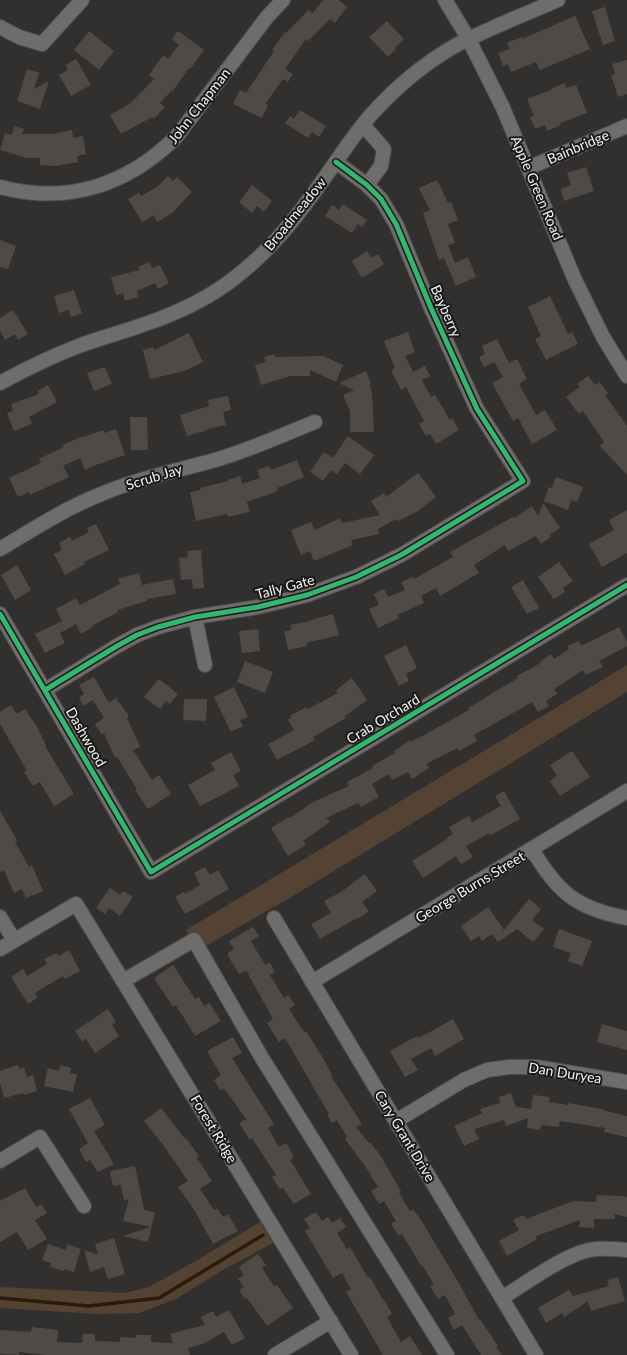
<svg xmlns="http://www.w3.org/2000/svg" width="627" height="1355" font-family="Lato,sans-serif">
<rect width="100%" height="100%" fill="#32302f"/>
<!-- green -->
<g fill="#544232">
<polygon points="627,665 627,692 288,899 197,951 186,930"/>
<polygon points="260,1222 273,1243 221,1271 176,1299 139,1313 96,1314 0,1308 0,1287 124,1293 149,1287 201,1258"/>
</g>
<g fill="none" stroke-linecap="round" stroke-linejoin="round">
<!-- stream -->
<polyline stroke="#2d1b09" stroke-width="3.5" points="0,1298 89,1306 159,1298 263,1235"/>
</g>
<!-- building -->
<g fill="#504a46">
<polygon points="323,0 339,0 347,7 335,23 330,19 308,41 306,39 285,69 293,74 288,82 283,79 265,104 268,105 262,118 233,104 240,90 246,93 274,51 272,50 285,32 286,33 309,10 312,14"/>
<polygon points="605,7 615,41 603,45 592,11"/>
<polygon points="575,16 590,49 540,70 536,62 511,72 508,64 503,66 498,53 510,49 507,43 522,37 522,39"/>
<polygon points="387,21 404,39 395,48 396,49 388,57 369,37"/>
<polygon points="89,31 114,51 99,70 74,50"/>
<polygon points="178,31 204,50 190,69 189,68 172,92 171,91 160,103 165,107 154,119 152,117 121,134 110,115 130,104 154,79 149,75 163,55 168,59 179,45 172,39"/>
<polygon points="76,59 91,85 71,96 59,75 68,70 66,65"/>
<polygon points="627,60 627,94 618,97 611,75 615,74 612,64"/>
<polygon points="27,69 39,73 34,89 49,81 40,109 17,101"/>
<polygon points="565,83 566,88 576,85 587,113 560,123 561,125 547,131 545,125 535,129 530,117 534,116 527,99 551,90 551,89"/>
<polygon points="300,110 326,126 319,137 312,132 308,138 285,123 290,116 294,119"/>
<polygon points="14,126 24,129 22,134 57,134 56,133 72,130 73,138 83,136 86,154 77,156 78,162 55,166 40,165 40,158 27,158 0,150 5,133 12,135"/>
<polygon points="586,167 594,191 564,201 561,189 571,185 567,173"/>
<polygon points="168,176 173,181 177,177 192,192 172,213 157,222 154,215 142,222 128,199 139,193 141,196 157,187"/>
<polygon points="437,180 448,203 451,202 458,220 448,224 455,243 448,245 455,263 468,257 476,277 456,286 444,258 439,260 423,213 430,210 419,188"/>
<polygon points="252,185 272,201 264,212 257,206 252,213 239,202"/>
<polygon points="343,204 367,220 362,227 358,224 352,233 325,216 332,205 339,210"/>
<polygon points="0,240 16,246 8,269 0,267"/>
<polygon points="367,251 371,258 378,254 384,264 362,278 352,261"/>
<polygon points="149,262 152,268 160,265 169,283 158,289 155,283 137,291 138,297 125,301 123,293 116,295 111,277 140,270 138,267"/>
<polygon points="74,290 82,313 71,317 69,310 59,313 54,296"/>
<polygon points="550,296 568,334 572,332 578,344 546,360 535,339 541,336 528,307"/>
<polygon points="13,310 28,334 18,340 15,334 5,340 0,331 0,318"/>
<polygon points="408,332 415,352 405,356 413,372 425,366 430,376 422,380 431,397 435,395 450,420 452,418 459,430 436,444 430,434 426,436 419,424 424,421 406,387 401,390 391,370 395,368 384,341"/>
<polygon points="189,333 203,362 185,371 150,379 143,350 153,347 154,350"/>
<polygon points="497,339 509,363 517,359 527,379 519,384 536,415 545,410 557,430 532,444 518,418 513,421 492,383 503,377 494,362 484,367 479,357 485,354 482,346"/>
<polygon points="274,354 275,357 323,356 343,365 336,382 310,370 310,376 290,376 261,385 255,365 266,362 264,357"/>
<polygon points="105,367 112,384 94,391 87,373"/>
<polygon points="366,371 371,383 369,384 372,393 374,432 350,432 350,411 343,395 354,390 339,383"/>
<polygon points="588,376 595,385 599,382 608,393 605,395 627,426 627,475 600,446 604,442 583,411 579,414 566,397 580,387 577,384"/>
<polygon points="48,385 57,402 29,417 32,424 14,431 7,413 13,411 11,404 39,394 38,391"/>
<polygon points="228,396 231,410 223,412 226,425 207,429 208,430 187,436 180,415 209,406 208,400"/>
<polygon points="130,417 147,417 148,450 131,450"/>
<polygon points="116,429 125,455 96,465 85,470 80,458 63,466 69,477 30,495 29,492 18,497 9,478 41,463 39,459 64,447 63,445 83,436 84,437 103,430 105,433"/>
<polygon points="348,436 374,455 360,474 345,463 337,474 331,470 323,481 310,472 324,452 333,458"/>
<polygon points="297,460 304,477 277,488 278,491 247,502 250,512 228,517 227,514 196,521 190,492 201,490 200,488 228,481 228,480 240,476 242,484 260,478 257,470 269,466 271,470"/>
<polygon points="418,473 436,497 418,511 398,521 396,519 378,529 379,534 351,540 353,545 314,561 310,551 301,555 291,530 311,522 315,530 340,518 342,523 380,515 371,501 384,493 386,497"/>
<polygon points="556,477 583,487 577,502 571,500 568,510 544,501 549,487 552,488"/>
<polygon points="543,503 560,528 550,534 551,537 541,544 536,536 508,551 505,545 474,565 479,573 440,596 436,588 421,596 424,603 397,615 399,618 378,628 369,609 379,605 374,594 384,589 388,597 405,590 401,582 413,577 414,579 453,557 450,552 513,517 514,518 532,506 538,516"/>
<polygon points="627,510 627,553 602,567 589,544 614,530 609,520"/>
<polygon points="96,524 109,550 84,562 85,564 65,575 54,554 62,550 59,543 70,537 72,541 89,532 87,528"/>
<polygon points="201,550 204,588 193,589 192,579 181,580 179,558 188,557 187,551"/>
<polygon points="559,562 573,581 563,588 565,592 554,599 538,577"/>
<polygon points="17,565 31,590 15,600 1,575"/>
<polygon points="139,573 142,585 173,579 176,594 147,599 147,601 117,610 118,612 92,626 93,627 81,634 76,624 60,633 65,643 45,653 35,634 62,621 56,609 76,598 80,605 120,584 118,579"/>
<polygon points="523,580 539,608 527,614 511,587"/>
<polygon points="333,614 339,635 306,643 307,646 288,650 284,631 292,630 290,625 311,621 311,620"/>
<polygon points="619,627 627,642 627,646 599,661 603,667 586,675 583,670 554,689 557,694 546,701 549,706 538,712 532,702 474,735 477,741 459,751 457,748 426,764 429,768 412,779 408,772 392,780 389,774 372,784 379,797 361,807 358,803 326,818 330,822 303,841 306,845 288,856 271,828 289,817 290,818 313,802 349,786 347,782 373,768 372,766 395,753 394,751 410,740 411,742 469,710 468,708 518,678 517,676 542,662 541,661 551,654 554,659 569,649 568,646 579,641 581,646"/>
<polygon points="258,629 260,651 242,653 239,631"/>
<polygon points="406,645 417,668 406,674 409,681 399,686 384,656"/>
<polygon points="245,661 273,672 265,693 237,682"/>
<polygon points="94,677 109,703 116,698 129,716 127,718 140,747 133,750 152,780 159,775 171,794 148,809 135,790 137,789 117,757 115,758 104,733 102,735 95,724 104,718 93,700 83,706 79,697 84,694 79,685"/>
<polygon points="352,678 367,700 345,716 346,718 313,737 315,740 277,760 268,744 294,730 288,720 291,718 290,716 306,707 308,709 338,693 336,690"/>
<polygon points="159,679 178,694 170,704 166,701 160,709 144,697"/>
<polygon points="234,687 248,717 240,720 243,726 231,732 214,697"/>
<polygon points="184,699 207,699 206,721 183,720"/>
<polygon points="11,705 17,714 25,709 37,727 46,745 45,746 74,794 54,806 40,782 33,786 24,772 27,771 0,724 0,712"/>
<polygon points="572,751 590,777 560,796 550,781 557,776 550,765"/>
<polygon points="231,752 241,771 233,775 239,786 200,806 188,785 215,770 211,763"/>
<polygon points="504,791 520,819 491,835 490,833 466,846 473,857 461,864 456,856 423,878 412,861 447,839 446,838 453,834 449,827 469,816 472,822 501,806 495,796"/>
<polygon points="0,811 17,840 15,842 29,867 32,865 43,891 26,898 22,889 14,893 4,870 0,872"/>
<polygon points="205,867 210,875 218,870 229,889 185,914 175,897 184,892 185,894 200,885 194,873"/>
<polygon points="365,874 377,891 362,902 369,911 358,919 357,918 320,939 311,924 331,913 324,901 341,892"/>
<polygon points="110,888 120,895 123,891 133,897 120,916 109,908 105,914 96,908"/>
<polygon points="529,899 541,909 532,920 544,929 533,942 517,929 498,942 492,934 482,941 479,936 471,941 461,926 488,907 504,930"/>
<polygon points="253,927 259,936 251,941 265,965 270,963 275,972 270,975 284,998 288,995 295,1005 289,1009 304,1032 306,1031 323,1058 332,1075 331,1076 362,1124 356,1127 369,1143 370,1142 380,1155 401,1191 399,1193 410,1211 413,1209 421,1220 460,1285 479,1320 480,1319 498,1346 496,1347 502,1355 481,1355 462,1325 454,1330 448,1318 455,1314 445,1295 438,1299 430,1286 434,1284 422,1265 421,1266 402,1234 399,1236 391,1224 396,1221 384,1201 379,1204 371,1191 378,1187 365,1166 345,1139 347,1137 337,1120 332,1123 327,1115 329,1114 285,1038 279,1042 267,1023 273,1019 246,970 239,974 227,954 234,949 229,941"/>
<polygon points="559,929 592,941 582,966 568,961 571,953 553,947"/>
<polygon points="69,950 80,971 64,979 63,976 35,993 37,998 28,1004 11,977 23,969 27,976 47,964 44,959 57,953 58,956"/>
<polygon points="173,965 195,999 199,997 204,1006 209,1003 221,1021 195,1036 176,1005 173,1007 154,978"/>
<polygon points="108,1009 116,1022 112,1025 119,1036 95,1053 86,1039 82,1041 75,1031"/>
<polygon points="453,1019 464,1039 435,1056 431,1048 411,1059 418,1070 405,1077 390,1051 417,1036 419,1038"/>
<polygon points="602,1024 627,1031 627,1050 597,1042"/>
<polygon points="233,1037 242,1053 232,1058 274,1124 268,1128 279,1147 286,1143 294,1157 290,1160 311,1194 294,1204 283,1188 280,1189 272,1177 276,1175 252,1138 250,1140 239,1123 246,1119 224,1088 220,1090 214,1080 221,1075 207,1051"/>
<polygon points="18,1065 19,1069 24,1067 27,1077 33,1075 37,1091 24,1095 23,1093 4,1098 0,1083 0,1071"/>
<polygon points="60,1065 71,1068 70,1073 77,1074 73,1092 44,1086 48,1068 59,1071"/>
<polygon points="511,1093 516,1107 531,1109 533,1095 550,1097 549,1102 568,1105 568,1103 603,1109 602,1110 627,1116 627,1137 604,1132 605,1128 560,1121 559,1127 541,1125 540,1130 527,1128 528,1118 506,1126 504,1120 474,1129 479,1139 464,1146 454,1126 482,1113 480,1109 500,1103 499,1097"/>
<polygon points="90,1098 105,1125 94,1131 114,1164 98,1172 90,1160 86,1162 79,1149 88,1143 69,1109"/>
<polygon points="161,1108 185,1139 186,1138 199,1156 197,1158 212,1181 200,1189 214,1210 218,1209 223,1217 228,1214 238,1231 213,1244 195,1211 178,1187 188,1181 164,1146 144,1121"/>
<polygon points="135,1166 144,1210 155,1212 148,1242 123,1236 151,1227 123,1221 129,1199 124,1200 121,1185 113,1186 110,1171"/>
<polygon points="25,1188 36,1207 41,1204 47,1213 35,1220 47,1239 28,1250 17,1232 0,1242 0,1201"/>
<polygon points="597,1195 620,1196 627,1197 627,1217 615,1214 615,1219 594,1219 594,1228 579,1227 580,1220 536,1236 537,1239 507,1256 499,1241 519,1230 513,1220 524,1215 526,1219 573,1201 596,1202"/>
<polygon points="316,1212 322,1221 328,1217 332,1223 340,1218 346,1227 337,1233 347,1249 350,1247 368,1278 370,1277 383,1300 384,1300 392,1314 387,1317 401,1342 410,1336 422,1355 383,1355 346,1292 351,1289 342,1273 333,1278 305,1231 310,1228 304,1219"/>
<polygon points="114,1238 125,1274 108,1279 104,1267 90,1272 84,1250 98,1255 95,1244"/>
<polygon points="48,1244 66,1250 67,1244 81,1249 74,1272 65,1269 64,1271 50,1267 51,1263 42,1260"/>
<polygon points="258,1254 266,1265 262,1268 274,1286 277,1285 293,1308 267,1326 247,1298 245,1299 239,1290 244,1287 238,1279 244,1275 239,1267"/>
<polygon points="618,1277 625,1301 591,1311 588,1301 564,1317 562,1313 546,1323 538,1308 569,1290 573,1296 609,1286 607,1280"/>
<polygon points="229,1310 245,1338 232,1345 224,1332 205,1343 188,1348 190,1355 47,1355 19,1352 19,1355 0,1354 0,1330 31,1332 32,1327 58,1330 57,1342 82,1343 83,1334 95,1334 95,1341 120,1342 120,1337 136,1338 136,1335 151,1335 151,1342 173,1343 170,1334 205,1325 201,1317 213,1311 216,1317"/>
</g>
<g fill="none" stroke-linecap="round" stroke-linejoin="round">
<defs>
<g id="minor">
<polyline points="445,0 468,38 503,108 575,280 603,337 627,376"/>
<polyline points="0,27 19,37 42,44 82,0"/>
<polyline points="363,125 384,149 381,166 367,185"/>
<polyline points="528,168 627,126"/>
<path d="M0,187C68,205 128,185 177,136L267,17L283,0"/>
<path d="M0,383C24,370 50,357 76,347C99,338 124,332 148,323C180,312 211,297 237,276C279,243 305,206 335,163C346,147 357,131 370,116C394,89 422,65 453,47C467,39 482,33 497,26C517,17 537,9 558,0"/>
<path d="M0,549C32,530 64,509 99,495C136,479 176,471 215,460C250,450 282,435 315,422"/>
<polyline points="0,614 151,872 627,585"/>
<polyline points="195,617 205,665"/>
<polyline points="45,690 117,646 137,635 158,627 195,617 258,607 307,595 356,577 401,555 523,481 477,409 431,308 396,224 381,199 367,185 336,162"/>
<path d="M532,849C557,892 577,909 627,918"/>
<polyline points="0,917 14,940"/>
<polyline points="274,918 536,1355"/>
<polyline points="0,949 76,904 351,1355"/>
<polyline points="123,981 194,940 262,1058 447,1355"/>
<polyline points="312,982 627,791"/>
<polyline points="396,1121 464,1080 487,1070 509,1067 536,1067 627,1082"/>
<polyline points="0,1161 40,1137 84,1206"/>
<path d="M502,1298C526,1283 569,1251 596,1249C606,1248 617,1249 627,1250"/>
<polyline points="275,1355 331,1321"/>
</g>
</defs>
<!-- minor casing -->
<use href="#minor" stroke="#4e4d4b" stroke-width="16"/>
<!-- minor -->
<use href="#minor" stroke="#6e6d6c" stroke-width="14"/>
<defs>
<g id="cycleway">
<polyline points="0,614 151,872 627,585"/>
<polyline points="45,690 117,646 137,635 158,627 195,617 258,607 307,595 356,577 401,555 523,481 477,409 431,308 396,224 381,199 367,185 336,162"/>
</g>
</defs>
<!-- cycleway casing -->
<use href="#cycleway" stroke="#1a1917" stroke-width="8"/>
<!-- cycleway -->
<use href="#cycleway" stroke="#33b770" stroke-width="5"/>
</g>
<g text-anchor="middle" stroke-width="4" stroke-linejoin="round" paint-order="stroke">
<!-- street labels -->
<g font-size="14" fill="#f5f3f1" stroke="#1a1917">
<text transform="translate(199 106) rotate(-52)" y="5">John Chapman</text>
<text transform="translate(578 147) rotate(-23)" y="5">Bainbridge</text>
<text transform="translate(537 188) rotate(67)" y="5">Apple Green Road</text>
<text transform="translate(295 214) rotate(-51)" y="5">Broadmeadow</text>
<text transform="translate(446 311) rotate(66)" y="5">Bayberry</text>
<text transform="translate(154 477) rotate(-17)" y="5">Scrub Jay</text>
<text transform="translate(285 587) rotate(-15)" y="5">Tally Gate</text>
<text transform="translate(383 719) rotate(-31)" y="5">Crab Orchard</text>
<text transform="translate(86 737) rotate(60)" y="5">Dashwood</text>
<text transform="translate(470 887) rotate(-31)" y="5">George Burns Street</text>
<text transform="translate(565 1073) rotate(9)" y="5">Dan Duryea</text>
<text transform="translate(214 1129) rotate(59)" y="5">Forest Ridge</text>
<text transform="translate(405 1136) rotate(59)" y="5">Cary Grant Drive</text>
</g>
</g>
</svg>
